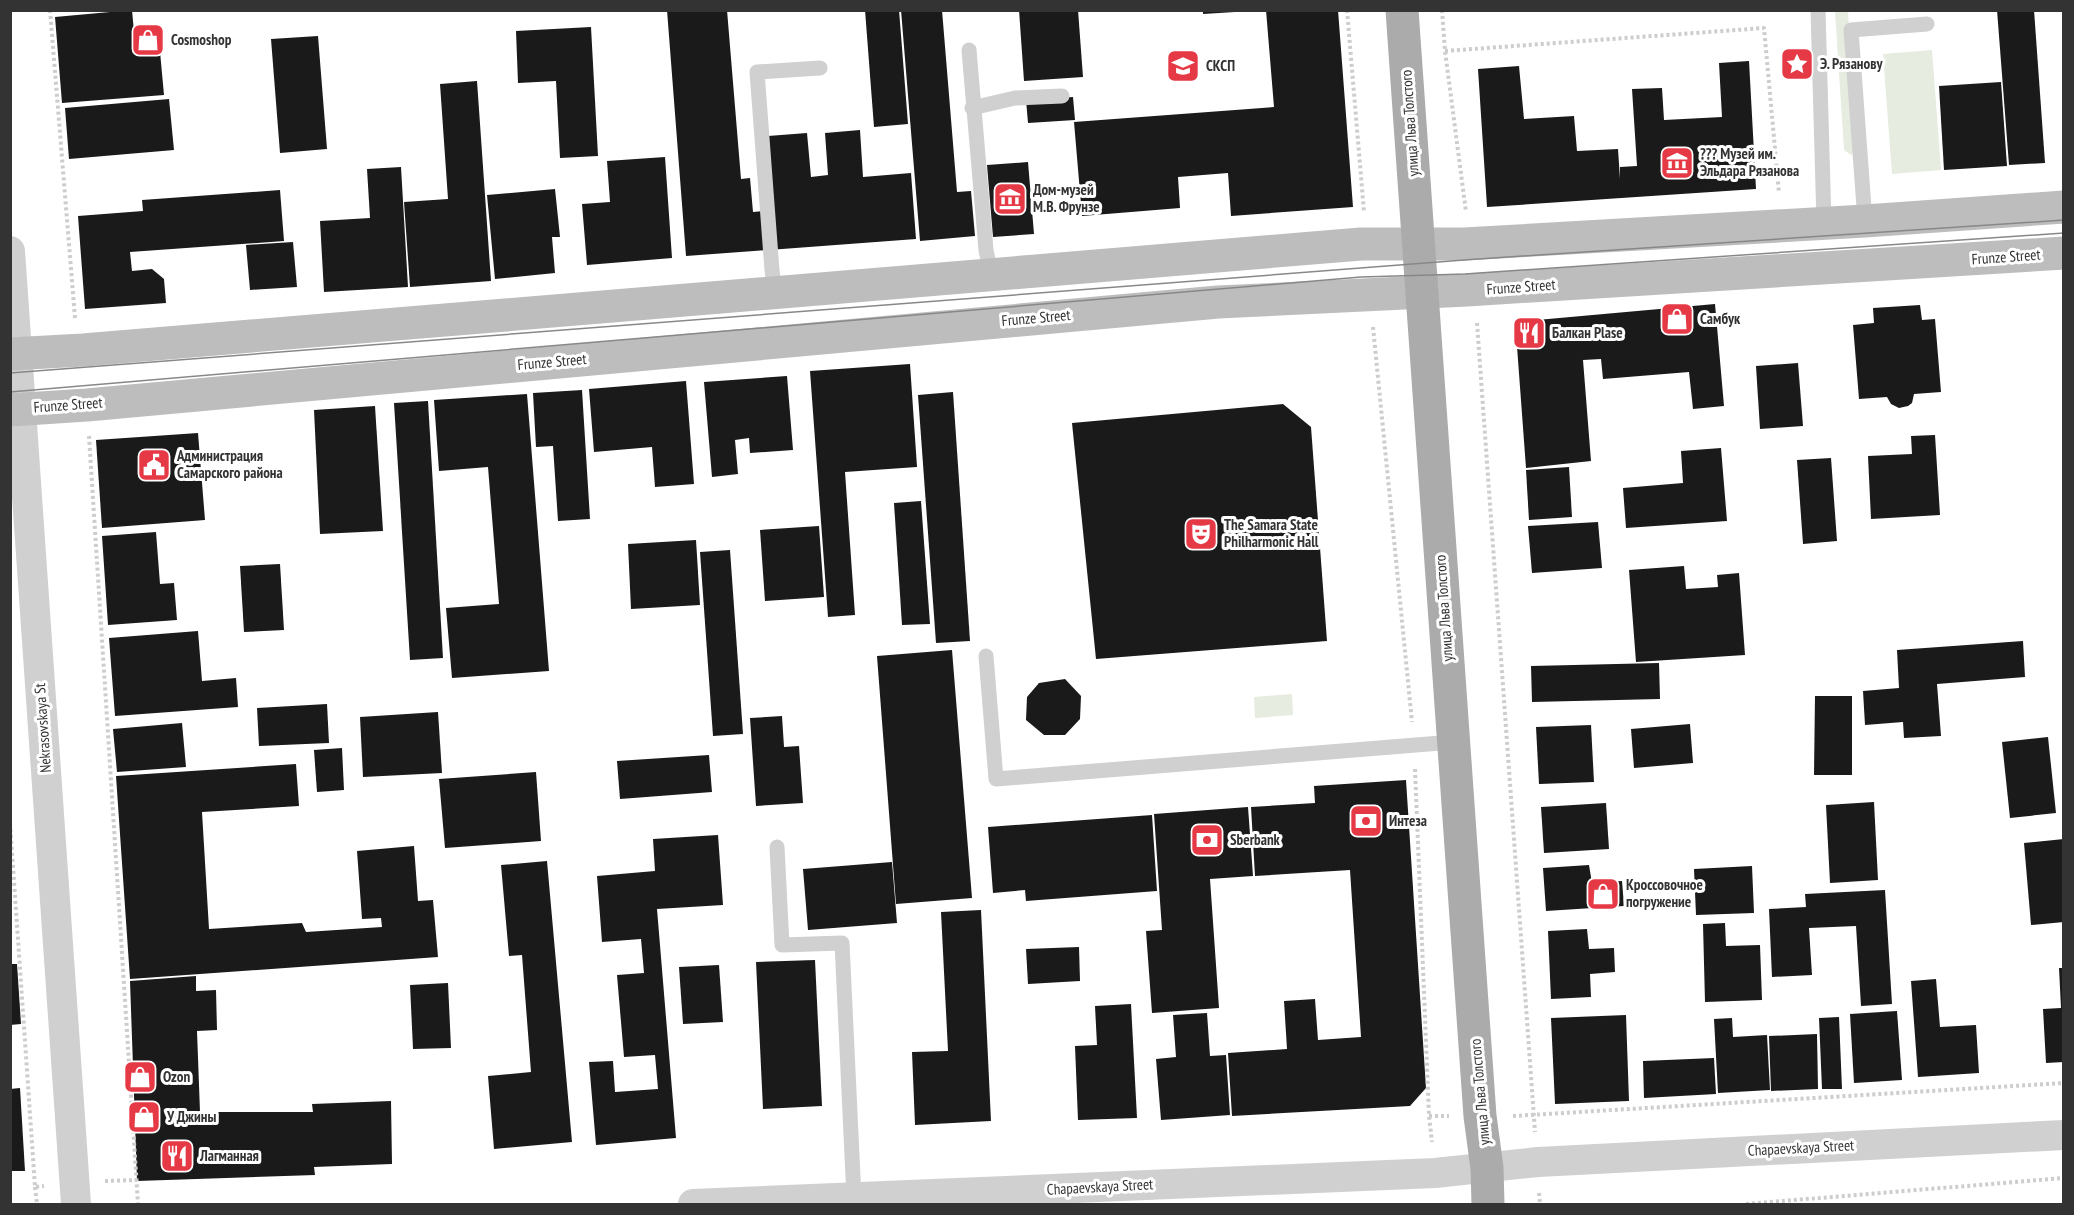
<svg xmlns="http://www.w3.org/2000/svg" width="2074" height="1215" font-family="'PT Sans Narrow',sans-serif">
<rect width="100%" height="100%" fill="#fff"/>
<!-- green -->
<g fill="#e6ecdf">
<polygon points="1835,11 1848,11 1857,149 1851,155 1844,150"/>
<polygon points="1932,50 1941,170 1892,174 1883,54"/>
<polygon points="1292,694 1293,715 1255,718 1254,697"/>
</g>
<!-- building -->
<g fill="#1a1a1a">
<polygon points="132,10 134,32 158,30 164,95 62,103 55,17"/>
<polygon points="667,10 727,10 741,179 750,178 753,212 774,210 768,136 807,133 811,177 828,175 825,133 860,130 863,177 911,173 916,239 686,256"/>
<polygon points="865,10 899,10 908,124 874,127"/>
<polygon points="901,10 942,10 957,192 971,191 975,236 920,241"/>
<polygon points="1019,10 1078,10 1083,77 1024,81"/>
<polygon points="1203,10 1235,10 1235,12 1203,14"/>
<polygon points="1266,10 1338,10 1353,207 1231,216 1228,173 1178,177 1180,208 1082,216 1074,122 1274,107"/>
<polygon points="1997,10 2034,10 2045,163 2009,165"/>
<polygon points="591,27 598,156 560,158 556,81 518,83 516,31"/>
<polygon points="318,36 327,149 280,153 271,39"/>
<polygon points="1749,61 1756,189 1487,207 1478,69 1519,66 1524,119 1574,116 1577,151 1618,149 1620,179 1620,167 1637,166 1632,89 1662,88 1664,120 1722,117 1719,63"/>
<polygon points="477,81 491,281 410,287 404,202 448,199 440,84"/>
<polygon points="2001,82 2007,166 1944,170 1939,86"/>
<polygon points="1073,97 1075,120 1028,123 1026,100"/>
<polygon points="169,99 174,150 69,159 65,108"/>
<polygon points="665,157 672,258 587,265 582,204 610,202 607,161"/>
<polygon points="1028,162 1034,234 993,237 987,165"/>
<polygon points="401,167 408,287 324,292 320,221 370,218 367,169"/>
<polygon points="555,189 560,237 552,237 555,273 495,279 487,195"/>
<polygon points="280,190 284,241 130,252 132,271 152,269 164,279 166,303 85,309 78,216 143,211 142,200"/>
<polygon points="293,242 297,287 250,290 246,245"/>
<polygon points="1715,304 1724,406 1693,409 1689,372 1603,379 1601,359 1583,360 1591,461 1526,468 1516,333 1526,321"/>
<polygon points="1920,305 1922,320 1935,319 1941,392 1914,394 1912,403 1908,406 1899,408 1891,404 1887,397 1859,399 1853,325 1874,323 1873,308"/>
<polygon points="1798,363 1803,426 1760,429 1756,366"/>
<polygon points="910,364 917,467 845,472 855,615 828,617 810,371"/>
<polygon points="787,376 793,450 750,453 749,438 735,440 738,474 712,477 704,382"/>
<polygon points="686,381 694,484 655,487 652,447 594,452 589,389"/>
<polygon points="582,390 590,519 558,521 553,446 536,447 533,393"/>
<polygon points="953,392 970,641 936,643 918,395"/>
<polygon points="527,394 549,671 452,678 446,608 499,604 488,467 439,471 434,400"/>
<polygon points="428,401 443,658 410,660 394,403"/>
<polygon points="1283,404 1311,427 1327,641 1096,659 1072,423"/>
<polygon points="375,406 383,531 320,534 314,410"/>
<polygon points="198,433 205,520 102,528 96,440"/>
<polygon points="1935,435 1940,515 1871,519 1868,456 1912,454 1911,436"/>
<polygon points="1721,448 1727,521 1626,528 1623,488 1683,483 1681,451"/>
<polygon points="1831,458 1837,541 1803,544 1797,460"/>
<polygon points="1569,467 1572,517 1529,520 1526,470"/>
<polygon points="921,501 930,624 902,625 894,503"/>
<polygon points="1598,522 1602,568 1532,573 1528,526"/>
<polygon points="819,526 824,597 765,601 760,530"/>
<polygon points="156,532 160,584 174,583 177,620 108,625 102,536"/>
<polygon points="696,540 700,605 631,609 628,544"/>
<polygon points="730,550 743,734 713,736 700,552"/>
<polygon points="280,564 284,630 244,632 240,566"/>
<polygon points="1684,566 1686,589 1718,587 1717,575 1739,573 1745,655 1636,662 1629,570"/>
<polygon points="198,631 202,681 236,678 238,707 115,716 109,638"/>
<polygon points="2023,641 2025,677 1937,684 1941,736 1904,738 1903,722 1865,725 1863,691 1899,688 1897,650"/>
<polygon points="952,650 972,898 896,904 877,656"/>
<polygon points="1659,663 1660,699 1532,702 1531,666"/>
<polygon points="1065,679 1081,696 1080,719 1065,735 1044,735 1026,720 1027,697 1039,683"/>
<polygon points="1815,696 1852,696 1852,775 1814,775"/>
<polygon points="327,704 329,743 259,746 257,708"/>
<polygon points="438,712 442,773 363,777 360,717"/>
<polygon points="782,716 784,747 799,746 803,803 756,806 750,718"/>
<polygon points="182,723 186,767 117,772 113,729"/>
<polygon points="1690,724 1693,763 1634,768 1631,729"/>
<polygon points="1591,725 1594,782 1539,784 1536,727"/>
<polygon points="2048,737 2056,813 2010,818 2002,742"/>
<polygon points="342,748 344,790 317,792 314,750"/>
<polygon points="709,755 712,792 620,799 617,761"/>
<polygon points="296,764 299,806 202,812 209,929 302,923 306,932 382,927 381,918 362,919 357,851 414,846 418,901 433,900 438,957 130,979 116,776"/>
<polygon points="536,772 541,841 445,848 439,779"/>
<polygon points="1406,780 1426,1088 1410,1106 1232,1116 1228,1053 1287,1049 1284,1001 1315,999 1318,1040 1361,1037 1350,870 1255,876 1251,807 1315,803 1314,786"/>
<polygon points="1874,802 1878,880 1830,883 1826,805"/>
<polygon points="1606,803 1609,849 1544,853 1541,807"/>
<polygon points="1248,807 1253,876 1210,879 1219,1008 1152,1013 1146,931 1162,930 1154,814"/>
<polygon points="1152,815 1157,891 1026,901 1025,890 993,893 988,827"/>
<polygon points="718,835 723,905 657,909 676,1138 596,1145 589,1062 613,1061 615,1092 658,1089 655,1055 624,1057 617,975 644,973 641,939 602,942 597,876 655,871 653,839"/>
<polygon points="2064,839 2064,922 2031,925 2024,843"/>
<polygon points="547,861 572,1142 494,1149 488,1076 531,1072 522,955 509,956 501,865"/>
<polygon points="892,862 897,923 808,930 803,869"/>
<polygon points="1589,865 1592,883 1622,881 1624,906 1546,911 1543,868"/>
<polygon points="1752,866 1754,913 1696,915 1694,869"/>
<polygon points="1885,890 1892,1004 1861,1006 1856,926 1809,928 1812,975 1772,977 1769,909 1806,907 1805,894"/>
<polygon points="981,910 991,1121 915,1125 912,1052 948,1051 941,912"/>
<polygon points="1725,923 1726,946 1760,945 1762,1000 1705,1002 1703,924"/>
<polygon points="1587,929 1589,949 1614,948 1615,972 1590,974 1591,997 1551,999 1548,931"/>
<polygon points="1079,947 1080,981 1028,984 1026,949"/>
<polygon points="815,960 822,1106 763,1109 756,962"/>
<polygon points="10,964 17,964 21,1024 10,1025"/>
<polygon points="719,965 723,1022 683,1024 679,967"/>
<polygon points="2059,968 2064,968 2064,1062 2046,1063 2043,1009 2061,1008"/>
<polygon points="196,976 196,991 216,990 217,1030 197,1031 200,1112 313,1112 312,1104 391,1101 392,1164 314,1167 315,1175 137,1181 130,981"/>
<polygon points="1936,979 1940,1027 1976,1025 1979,1073 1918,1077 1911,981"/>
<polygon points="448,983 451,1048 413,1049 410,985"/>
<polygon points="1131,1004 1137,1118 1078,1120 1075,1046 1097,1045 1095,1006"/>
<polygon points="1897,1011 1902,1080 1854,1083 1850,1014"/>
<polygon points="1207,1013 1210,1056 1226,1055 1230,1115 1161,1120 1156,1059 1176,1057 1173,1015"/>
<polygon points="1626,1015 1629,1101 1555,1104 1551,1018"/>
<polygon points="1839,1017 1842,1089 1822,1089 1819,1018"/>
<polygon points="1732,1018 1733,1037 1767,1035 1770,1090 1718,1093 1714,1019"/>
<polygon points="1817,1034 1818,1089 1771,1091 1769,1036"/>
<polygon points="1714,1058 1716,1094 1644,1098 1643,1061"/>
<polygon points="20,1088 25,1171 10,1171 10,1089"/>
</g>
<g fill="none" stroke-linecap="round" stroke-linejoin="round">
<!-- path -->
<g stroke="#cdcdcd" stroke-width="4" stroke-dasharray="3 3" stroke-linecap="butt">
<polyline points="50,10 75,318"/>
<polyline points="1347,10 1364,212"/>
<polyline points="1442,10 1445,51 1466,212"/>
<polyline points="1445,51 1764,28 1779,193"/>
<polyline points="1477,323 1535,1132"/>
<polyline points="1373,327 1412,722"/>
<polyline points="89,436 138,1204"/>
<polyline points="1415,769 1429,1116 1432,1142"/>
<polyline points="10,823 35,1187 44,1186"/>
<polyline points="1429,1116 1449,1116"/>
<polyline points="1513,1116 2064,1083"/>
<polyline points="105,1181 137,1180"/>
<polyline points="35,1187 37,1204"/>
<polyline points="1539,1193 1540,1204"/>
<polyline points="1746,1204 2064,1178"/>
</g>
<!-- lane -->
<g stroke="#d0d0d0" stroke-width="15">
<polyline points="1818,10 1824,223"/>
<polyline points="969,50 986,250 991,274"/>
<polyline points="972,108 1015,98 1062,96"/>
<polyline points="1865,221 1851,30 1927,24"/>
<polyline points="775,292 772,270 757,72 820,68"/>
<polyline points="986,656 996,779 1453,742"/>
<polyline points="777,847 782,945 842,943 854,1198"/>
</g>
<!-- street -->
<g stroke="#d0d0d0" stroke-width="30">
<polyline points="10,251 76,1204"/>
<polyline points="693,1204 1435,1173 1538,1162 2064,1135"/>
</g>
<!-- secondary -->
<g stroke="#bdbdbd" stroke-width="33">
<polyline points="10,354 83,350 1361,244 1464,244 1865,221 2064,207"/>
<polyline points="10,410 87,405 1218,302 1467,290 2064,253"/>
</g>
<!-- primary -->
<polyline stroke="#ababab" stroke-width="33" points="1402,10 1480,1116 1487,1168 1488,1204"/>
<!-- tram -->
<g stroke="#888" stroke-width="1.5">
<polyline points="10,373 1464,260 2064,220"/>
<polyline points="10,392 1361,277 1465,274 2064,233"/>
</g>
</g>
<!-- icons -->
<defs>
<symbol id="shop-square" viewBox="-11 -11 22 22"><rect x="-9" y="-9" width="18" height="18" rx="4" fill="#e63946" stroke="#fff"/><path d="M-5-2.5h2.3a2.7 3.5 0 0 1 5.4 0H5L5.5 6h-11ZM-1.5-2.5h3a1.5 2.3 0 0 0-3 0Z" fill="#fff"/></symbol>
<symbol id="sight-square" viewBox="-11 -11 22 22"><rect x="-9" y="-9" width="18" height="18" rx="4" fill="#e63946" stroke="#fff"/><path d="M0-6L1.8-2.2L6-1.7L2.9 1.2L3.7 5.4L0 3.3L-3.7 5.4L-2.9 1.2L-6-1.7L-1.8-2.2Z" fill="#fff"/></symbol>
<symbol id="university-square" viewBox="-11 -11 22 22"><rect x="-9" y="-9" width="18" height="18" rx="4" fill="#e63946" stroke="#fff"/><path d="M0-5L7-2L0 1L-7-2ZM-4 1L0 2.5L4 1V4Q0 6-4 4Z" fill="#fff"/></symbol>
<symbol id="museum-square" viewBox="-11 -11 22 22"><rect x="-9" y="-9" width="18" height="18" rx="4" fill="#e63946" stroke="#fff"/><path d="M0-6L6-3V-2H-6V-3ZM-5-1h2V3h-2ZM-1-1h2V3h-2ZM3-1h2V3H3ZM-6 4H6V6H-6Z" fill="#fff"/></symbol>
<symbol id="restaurant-square" viewBox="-11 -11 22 22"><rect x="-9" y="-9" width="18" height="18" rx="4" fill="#e63946" stroke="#fff"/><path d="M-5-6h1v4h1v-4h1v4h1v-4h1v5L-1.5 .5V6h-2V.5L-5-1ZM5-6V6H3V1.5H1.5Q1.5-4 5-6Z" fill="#fff"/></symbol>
<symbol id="civic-square" viewBox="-11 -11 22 22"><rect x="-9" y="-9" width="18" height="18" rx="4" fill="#e63946" stroke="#fff"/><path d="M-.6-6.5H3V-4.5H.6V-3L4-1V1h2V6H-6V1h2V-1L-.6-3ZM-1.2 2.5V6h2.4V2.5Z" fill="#fff"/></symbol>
<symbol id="theatre-square" viewBox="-11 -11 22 22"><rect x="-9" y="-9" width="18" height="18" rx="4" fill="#e63946" stroke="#fff"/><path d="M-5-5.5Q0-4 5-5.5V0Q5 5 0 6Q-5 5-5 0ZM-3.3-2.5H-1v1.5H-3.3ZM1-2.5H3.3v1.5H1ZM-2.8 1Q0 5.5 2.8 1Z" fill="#fff"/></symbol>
<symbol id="bank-square" viewBox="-11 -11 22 22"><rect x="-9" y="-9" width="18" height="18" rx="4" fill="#e63946" stroke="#fff"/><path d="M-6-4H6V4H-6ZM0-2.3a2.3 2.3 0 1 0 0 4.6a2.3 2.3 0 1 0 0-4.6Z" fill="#fff"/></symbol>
</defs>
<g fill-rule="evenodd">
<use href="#shop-square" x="129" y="21" width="38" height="38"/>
<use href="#sight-square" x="1778" y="45" width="38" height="38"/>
<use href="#university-square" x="1164" y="47" width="38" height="38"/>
<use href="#museum-square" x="1658" y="144" width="38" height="38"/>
<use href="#museum-square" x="991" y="180" width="38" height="38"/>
<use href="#shop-square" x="1658" y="300" width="38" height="38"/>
<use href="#restaurant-square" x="1510" y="314" width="38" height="38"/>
<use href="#civic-square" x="135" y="446" width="38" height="38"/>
<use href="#theatre-square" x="1182" y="515" width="38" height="38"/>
<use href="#bank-square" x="1347" y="802" width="38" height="38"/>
<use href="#bank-square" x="1188" y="821" width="38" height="38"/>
<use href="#shop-square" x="1584" y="875" width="38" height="38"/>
<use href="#shop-square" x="121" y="1058" width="38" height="38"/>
<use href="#shop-square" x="125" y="1098" width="38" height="38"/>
<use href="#restaurant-square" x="158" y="1137" width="38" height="38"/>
</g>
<g text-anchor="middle" stroke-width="6" stroke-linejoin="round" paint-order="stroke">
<!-- poi labels -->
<g font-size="15" font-weight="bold" fill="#333" stroke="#fff" text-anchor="start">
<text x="171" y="45">Cosmoshop</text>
<text x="1820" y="69">Э. Рязанову</text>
<text x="1206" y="71">СКСП</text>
<text x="1700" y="159">??? Музей им.<tspan x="1700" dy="17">Эльдара Рязанова</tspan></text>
<text x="1033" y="195">Дом-музей<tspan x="1033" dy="17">М.В. Фрунзе</tspan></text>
<text x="1700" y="324">Самбук</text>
<text x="1552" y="338">Балкан Plase</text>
<text x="177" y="461">Администрация<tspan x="177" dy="17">Самарского района</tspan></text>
<text x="1224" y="530">The Samara State<tspan x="1224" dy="17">Philharmonic Hall</tspan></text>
<text x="1389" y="826">Интеза</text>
<text x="1230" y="845">Sberbank</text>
<text x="1626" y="890">Кроссовочное<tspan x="1626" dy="17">погружение</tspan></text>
<text x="163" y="1082">Ozon</text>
<text x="167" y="1122">У Джины</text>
<text x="200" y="1161">Лагманная</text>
</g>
<!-- street labels -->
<g font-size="15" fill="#333" stroke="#fff">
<text transform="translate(1410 123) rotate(-94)" y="5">улица Льва Толстого</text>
<text transform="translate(2006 257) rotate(-4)" y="5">Frunze Street</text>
<text transform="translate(1521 287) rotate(-4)" y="5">Frunze Street</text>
<text transform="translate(1036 318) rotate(-5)" y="5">Frunze Street</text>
<text transform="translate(552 362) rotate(-5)" y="5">Frunze Street</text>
<text transform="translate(68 405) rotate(-4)" y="5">Frunze Street</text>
<text transform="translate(1444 608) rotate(-94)" y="5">улица Льва Толстого</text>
<text transform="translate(43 728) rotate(-94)" y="5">Nekrasovskaya St</text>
<text transform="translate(1480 1092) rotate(-95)" y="5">улица Льва Толстого</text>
<text transform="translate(1801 1148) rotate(-3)" y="5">Chapaevskaya Street</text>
<text transform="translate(1100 1187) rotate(-3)" y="5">Chapaevskaya Street</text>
</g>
</g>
<!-- border -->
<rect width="2074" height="1215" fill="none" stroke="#333333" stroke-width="24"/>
</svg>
